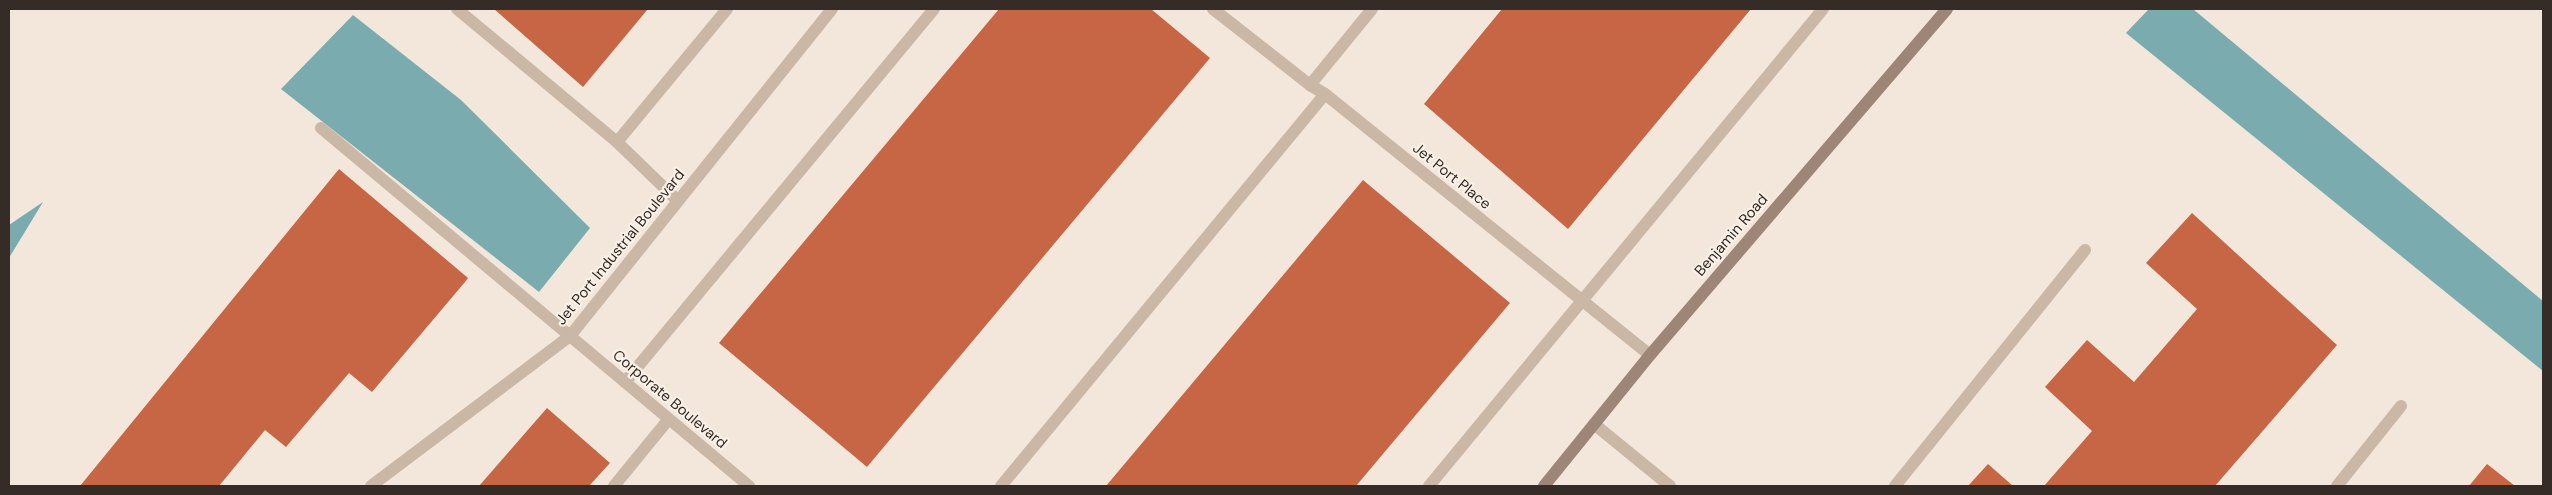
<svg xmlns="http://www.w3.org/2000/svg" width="2552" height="495" font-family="'DM Sans',sans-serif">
<rect width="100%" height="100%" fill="#f2e7da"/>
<!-- water -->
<g fill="#79abaf">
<polygon points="2155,9 2193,9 2543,301 2543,371 2126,33 2148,10"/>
<polygon points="353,15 461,100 590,228 539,292 281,89"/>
<polygon points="43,202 9,258 9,225"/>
</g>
<!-- building -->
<g fill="#c66644">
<polygon points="494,9 648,9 583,87"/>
<polygon points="999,9 1151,9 1210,58 867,467 719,343"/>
<polygon points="1502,9 1751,9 1568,229 1424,104"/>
<polygon points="339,169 468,278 465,282 372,392 349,373 286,447 265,430 219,486 80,486"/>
<polygon points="1363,180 1510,303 1356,486 1106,486"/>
<polygon points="2192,213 2337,345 2215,486 2044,486 2092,431 2045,387 2087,340 2134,382 2197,309 2146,263"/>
<polygon points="547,408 610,463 589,486 479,486"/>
<polygon points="1988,464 2013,486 1968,486"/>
<polygon points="2487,464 2515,486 2469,486"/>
</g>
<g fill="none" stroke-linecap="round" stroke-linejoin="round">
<!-- lane -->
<g stroke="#cab7a6" stroke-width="12">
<polyline points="457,9 617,142 678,201"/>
<polyline points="321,128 570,336"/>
<polyline points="617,142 727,9"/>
<polyline points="625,382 934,9"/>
<polyline points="1594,424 1670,486"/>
<polyline points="1001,486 1325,94"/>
<polyline points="1429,486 1823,9"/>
<polyline points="1895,486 2085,250"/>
<polyline points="2337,486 2401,406"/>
</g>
<!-- street -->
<g stroke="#cab7a6" stroke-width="12">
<polyline points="1213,9 1310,85 1325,94 1650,355"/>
<polyline points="1310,85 1372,9"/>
<polyline points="570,336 749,486"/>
<polyline points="371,486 570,336 832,9"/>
<polyline points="614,486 668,420"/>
</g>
<!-- secondary -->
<polyline stroke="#9d8678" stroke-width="12" points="1544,486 1650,355 1947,9"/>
</g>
<g text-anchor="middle" stroke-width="4.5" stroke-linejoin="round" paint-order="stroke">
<!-- street labels -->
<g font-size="15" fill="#362c27" stroke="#f9f1e7">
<text transform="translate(1452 176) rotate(39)" y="5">Jet Port Place</text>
<text transform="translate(1731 235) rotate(-49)" y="5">Benjamin Road</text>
<text transform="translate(620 247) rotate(-51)" y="5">Jet Port Industrial Boulevard</text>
<text transform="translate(670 399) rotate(40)" y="5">Corporate Boulevard</text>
</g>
</g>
<!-- border -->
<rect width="2552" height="495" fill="none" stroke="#362c27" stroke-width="20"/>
</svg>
